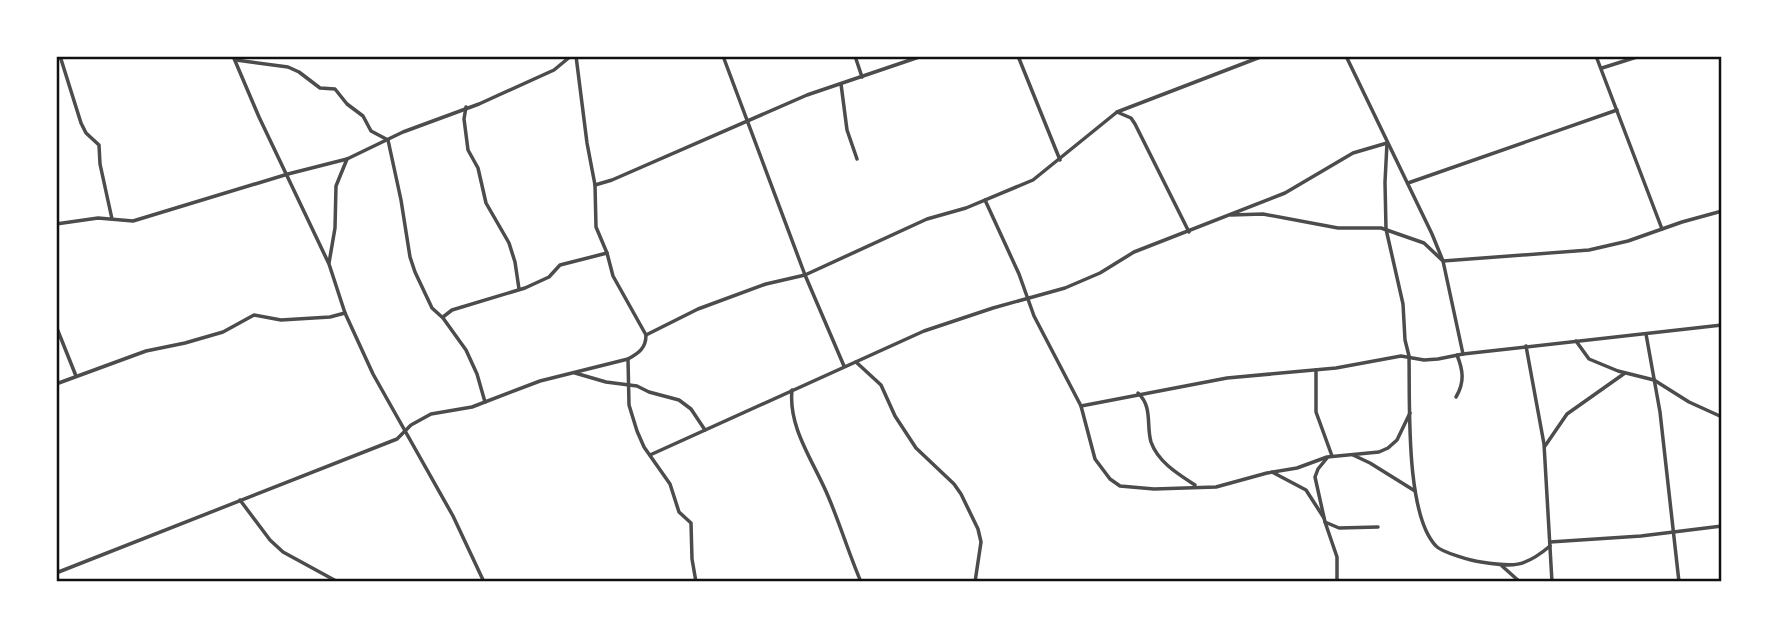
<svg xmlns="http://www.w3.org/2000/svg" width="1778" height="638" font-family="Karla,sans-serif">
<rect width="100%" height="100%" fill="#fff"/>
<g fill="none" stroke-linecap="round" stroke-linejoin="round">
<!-- minor -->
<g stroke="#4c4c4c" stroke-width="3.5">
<polyline points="60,56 81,123 86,133 99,145 100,164 112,219"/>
<polyline points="233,56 259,117 329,264 345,313 373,374 453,516 484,582"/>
<polyline points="723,56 805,275 844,366"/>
<polyline points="855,56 862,77"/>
<polyline points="1018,56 1060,160"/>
<polyline points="1346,56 1432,234 1443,261 1463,354"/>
<polyline points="1596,56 1662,229"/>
<polyline points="236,60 288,67 299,72 320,88 335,89 347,104 363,116 371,131 388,140 401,200 410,257 415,272 432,308 443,318 466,350 477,374 485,402"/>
<polyline points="1602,68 1640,56"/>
<polyline points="841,84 847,130 857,159"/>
<polyline points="466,107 464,119 468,150 478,168 486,203 509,243 515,262 519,289"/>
<polyline points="1117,112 1131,118 1135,124 1189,232"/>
<polyline points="1408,183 1617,110"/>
<polyline points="595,185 612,180 807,95 922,56"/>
<polyline points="985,200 1019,274 1034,316 1081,406 1095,459 1110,479 1120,486 1154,489 1216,487 1267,473 1297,468 1327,457 1379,452 1388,448 1397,440 1410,413"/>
<polyline points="1231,215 1263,214 1338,228 1381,228 1424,243 1443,261 1589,250 1628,241 1682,222 1722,211"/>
<polyline points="56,224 98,218 133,221 288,174 347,159 403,132 479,104 554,70 571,56"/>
<polyline points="329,263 335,228 336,186 347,159"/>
<polyline points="443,317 452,310 525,288 549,277 560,265 607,253"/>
<polyline points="56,326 76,376"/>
<polyline points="1646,334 1660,412 1679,582"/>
<polyline points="646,335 698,309 766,284 805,275 927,219 966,208 1033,180 1117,112 1263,56"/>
<polyline points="1576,341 1589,359 1618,371 1654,380 1689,402 1722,417"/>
<polyline points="1526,346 1544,444 1552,582"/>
<polyline points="628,359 629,405 637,431 644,447 670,484 679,512 691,523 692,559 696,582"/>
<polyline points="856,362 881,385 895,416 916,448 954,484 961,494 978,529 981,542 975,582"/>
<polyline points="1316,370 1316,412 1332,456"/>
<polyline points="575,373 606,382 637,386 649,392 679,400 691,409 705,430"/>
<polyline points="56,384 146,351 185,343 223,332 254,315 281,320 330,317 345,313"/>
<path d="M792,390C788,428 814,462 828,496C840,524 849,554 861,582"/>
<path d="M1138,393C1153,407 1146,425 1151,442C1158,462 1178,474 1195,485"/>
<path d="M1456,397C1465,382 1463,370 1457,355"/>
<polyline points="1081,406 1227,378 1336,368 1401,356 1424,360 1438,359 1463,354 1722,325"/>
<polyline points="1545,446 1567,414 1625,373"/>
<path d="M650,455L924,331L993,308L1065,288L1100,273L1134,252L1285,193L1353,153L1387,143L1385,182L1386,229L1403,304L1405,340L1409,356C1410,402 1405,514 1436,546C1441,552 1472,561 1481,562C1513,567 1524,568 1550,546"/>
<polyline points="1353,455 1370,463 1415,491"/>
<polyline points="1327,458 1318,469 1315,477 1325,522 1337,557 1337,582"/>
<polyline points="1272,472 1306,490 1324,518"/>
<polyline points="240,500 270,540 283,552 338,582"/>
<polyline points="1325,522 1339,528 1378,527"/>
<polyline points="1550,542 1641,536 1722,526"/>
<polyline points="1502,566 1520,582"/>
<path d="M56,573L397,439L411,425L431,414L472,407L540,381L628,359C639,353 646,348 646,335L613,276L607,253L596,227L595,185L587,143L576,56"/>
</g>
</g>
<!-- border -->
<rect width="1778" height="638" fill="none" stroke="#ffffff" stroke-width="116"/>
<rect x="58" y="58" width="1662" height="522" fill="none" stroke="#111" stroke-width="2.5"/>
</svg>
